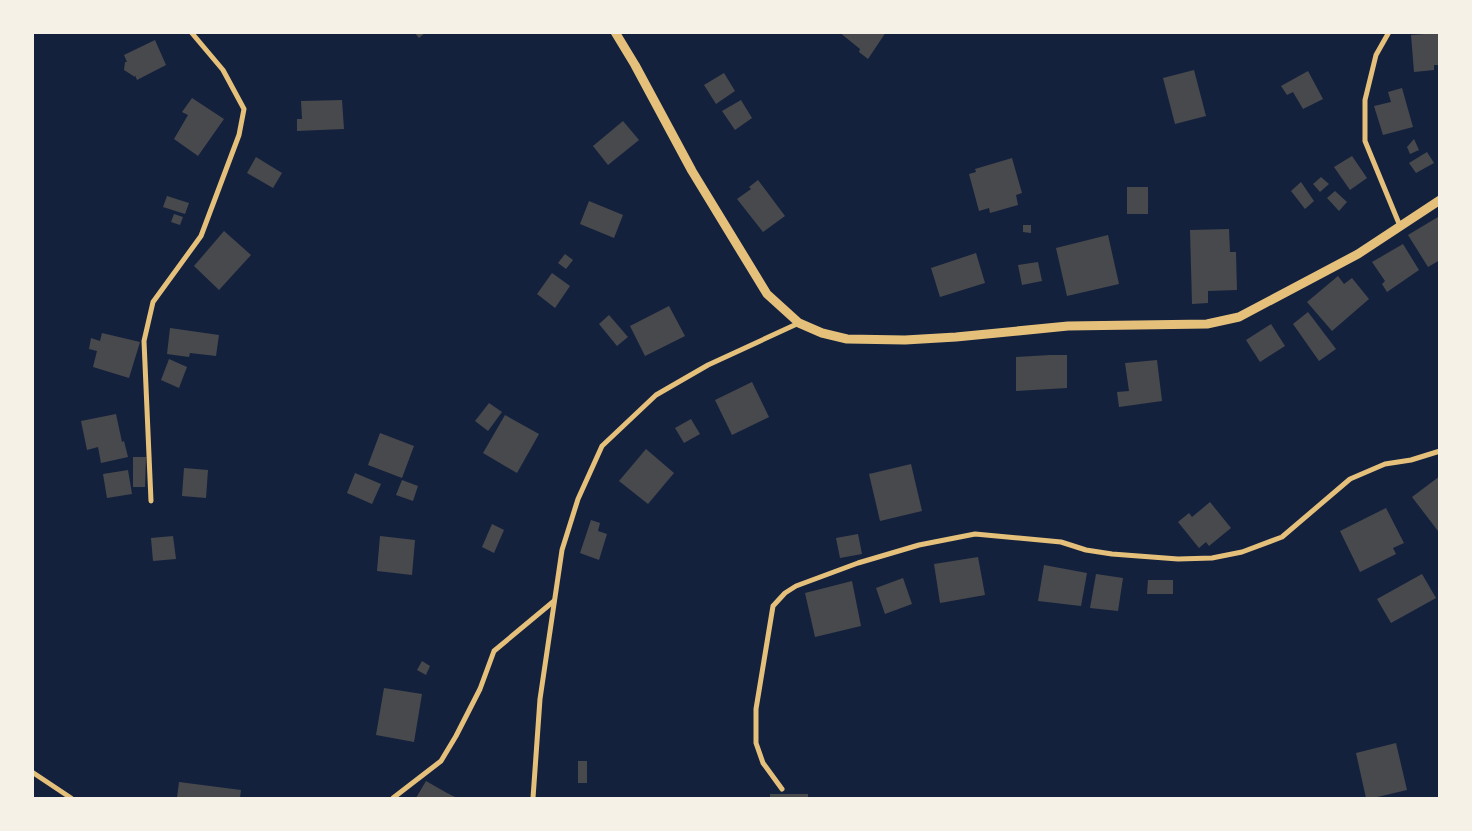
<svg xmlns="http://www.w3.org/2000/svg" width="1472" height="831" font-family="Overpass,sans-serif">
<rect width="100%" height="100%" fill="#14213d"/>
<!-- building -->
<g fill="#48494c">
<polygon points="414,32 426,32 419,38"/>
<polygon points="839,32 886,32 868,59 859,52 860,49"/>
<polygon points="1440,33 1440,65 1434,65 1434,70 1414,72 1411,35"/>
<polygon points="155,40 166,65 137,80 135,75 135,77 124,70 125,62 127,62 124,55"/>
<polygon points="1194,70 1206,116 1175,124 1163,78"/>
<polygon points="1308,71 1323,99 1303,109 1293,92 1287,95 1281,86"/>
<polygon points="724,73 735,91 716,104 704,85"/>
<polygon points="1402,88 1413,127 1383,135 1374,106 1391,102 1388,92"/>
<polygon points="192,98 224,119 198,156 174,139 188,115 182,112"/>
<polygon points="342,100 344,129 297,131 297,119 302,119 301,101"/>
<polygon points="741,100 752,118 735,130 722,111"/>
<polygon points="623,121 639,140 608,165 593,146"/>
<polygon points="1414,139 1419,150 1410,154 1407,147"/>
<polygon points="1427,152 1434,163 1416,173 1409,163"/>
<polygon points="1352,156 1367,178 1350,190 1334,167"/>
<polygon points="256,157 282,173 273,188 247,173"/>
<polygon points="1012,158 1022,193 1016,195 1018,205 990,213 989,208 979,211 969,174 976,172 975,169"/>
<polygon points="1321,177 1329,184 1320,192 1313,184"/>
<polygon points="758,180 785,216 763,232 737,199 751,189 749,187"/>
<polygon points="1301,182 1314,201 1305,209 1291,191"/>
<rect x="1127" y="187" width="21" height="27"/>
<polygon points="1335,191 1347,202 1339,211 1327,198"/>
<polygon points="167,196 189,203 185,214 163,207"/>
<polygon points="589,201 623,215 614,238 580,224"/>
<polygon points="174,214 183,217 180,225 171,222"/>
<polygon points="1438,217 1440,220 1440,260 1428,267 1408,235"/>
<polygon points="1023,225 1031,225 1031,233 1023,232"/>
<polygon points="1229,229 1230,252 1236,252 1237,290 1208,291 1208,303 1192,304 1190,230"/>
<polygon points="224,231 251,255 219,290 194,266"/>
<polygon points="1108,235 1119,284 1067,296 1056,248"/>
<polygon points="1403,244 1419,270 1387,292 1382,284 1385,281 1372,262"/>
<polygon points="976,253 985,283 940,297 931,268"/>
<polygon points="565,254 573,260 566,269 558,263"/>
<polygon points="1038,262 1042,281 1022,285 1018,265"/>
<polygon points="552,273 570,286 555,308 537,294"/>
<polygon points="1338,276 1344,284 1352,278 1369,299 1332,331 1307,302"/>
<polygon points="669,306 685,336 645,356 630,326"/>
<polygon points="1308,312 1336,349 1319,361 1293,324"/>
<polygon points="609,315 628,337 617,346 599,324"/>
<polygon points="1271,324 1285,346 1260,362 1246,340"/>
<polygon points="170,328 219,335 216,356 190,353 189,357 167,354"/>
<polygon points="102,333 140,342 129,378 93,367 97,351 89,349 91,338 100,341"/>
<polygon points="1050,355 1067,355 1067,388 1016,391 1016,357"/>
<polygon points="169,359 187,367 179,388 161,380"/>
<polygon points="1157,360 1162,401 1119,407 1117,392 1129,391 1125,363"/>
<polygon points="752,382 769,417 732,435 715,400"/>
<polygon points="489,403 502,412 488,431 475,421"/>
<polygon points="116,414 122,442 124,441 128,457 101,463 98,447 87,450 81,421"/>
<polygon points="505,415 539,434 517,473 483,453"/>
<polygon points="691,419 700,434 684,443 675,428"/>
<polygon points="380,433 414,446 402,478 368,465"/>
<polygon points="646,449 674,473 648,504 619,481"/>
<polygon points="133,457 146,457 145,487 133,487"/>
<polygon points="911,464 922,511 880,521 869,474"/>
<polygon points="184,468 208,470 206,498 182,496"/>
<polygon points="128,470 132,494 107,498 103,474"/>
<polygon points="355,473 381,484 372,504 347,493"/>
<polygon points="1440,476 1440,530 1438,531 1412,497"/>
<polygon points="402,480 418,486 413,501 396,495"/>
<polygon points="1210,502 1231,528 1209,546 1206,542 1199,548 1178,522 1189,513 1192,517"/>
<polygon points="1386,508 1404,543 1393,548 1396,554 1360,572 1340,531"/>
<polygon points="591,520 600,523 598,531 607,534 599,560 580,553"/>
<polygon points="492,524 504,530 494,553 482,547"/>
<polygon points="858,534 862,554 840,558 836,538"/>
<polygon points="173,536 176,559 153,561 151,538"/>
<polygon points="380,536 415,540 412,575 377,571"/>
<polygon points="978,557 985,595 940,603 934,564"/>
<polygon points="1044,565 1087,573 1081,606 1038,601"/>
<polygon points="1096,574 1123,578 1118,611 1090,608"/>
<polygon points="1422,574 1436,598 1391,623 1377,599"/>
<polygon points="903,578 912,604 885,614 876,588"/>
<polygon points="1148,580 1173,580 1173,594 1147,594"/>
<polygon points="852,581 861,626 815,637 805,593"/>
<polygon points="422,661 430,666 426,675 417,670"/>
<polygon points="384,688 422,694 414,742 376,735"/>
<polygon points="1396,743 1407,790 1373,798 1366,798 1356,753"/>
<rect x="578" y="761" width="9" height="22"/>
<polygon points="426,781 447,793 457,798 416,798"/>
<polygon points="179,782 241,790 240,798 177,798"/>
<rect x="770" y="794" width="38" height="4"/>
</g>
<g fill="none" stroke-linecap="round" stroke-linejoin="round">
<!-- minor -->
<g stroke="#e5c07b" stroke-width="5">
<polyline points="1389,32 1376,55 1365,100 1365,141 1400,226"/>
<polyline points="151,501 144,341 153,302 201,236 239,135 244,109 223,70 191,32"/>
<polyline points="32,772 71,798"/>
<polyline points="782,789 763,763 756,743 756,709 773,606 785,593 796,586 858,563 919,545 975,534 1061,542 1086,550 1112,554 1178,559 1212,558 1242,552 1282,537 1350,479 1385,464 1411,460 1440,451"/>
<polyline points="393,798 441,761 456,736 480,689 494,651 554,601"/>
<polyline points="533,798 540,699 562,550 578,499 602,446 656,395 708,365 799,323"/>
</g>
<!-- tertiary -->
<polyline stroke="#e5c07b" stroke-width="9" points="615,32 635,65 692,171 767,294 799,323 822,333 847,339 905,340 956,337 1068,326 1207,324 1239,317 1358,254 1440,200"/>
</g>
<!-- border -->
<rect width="1472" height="831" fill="none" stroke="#f6f1e7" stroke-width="68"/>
</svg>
